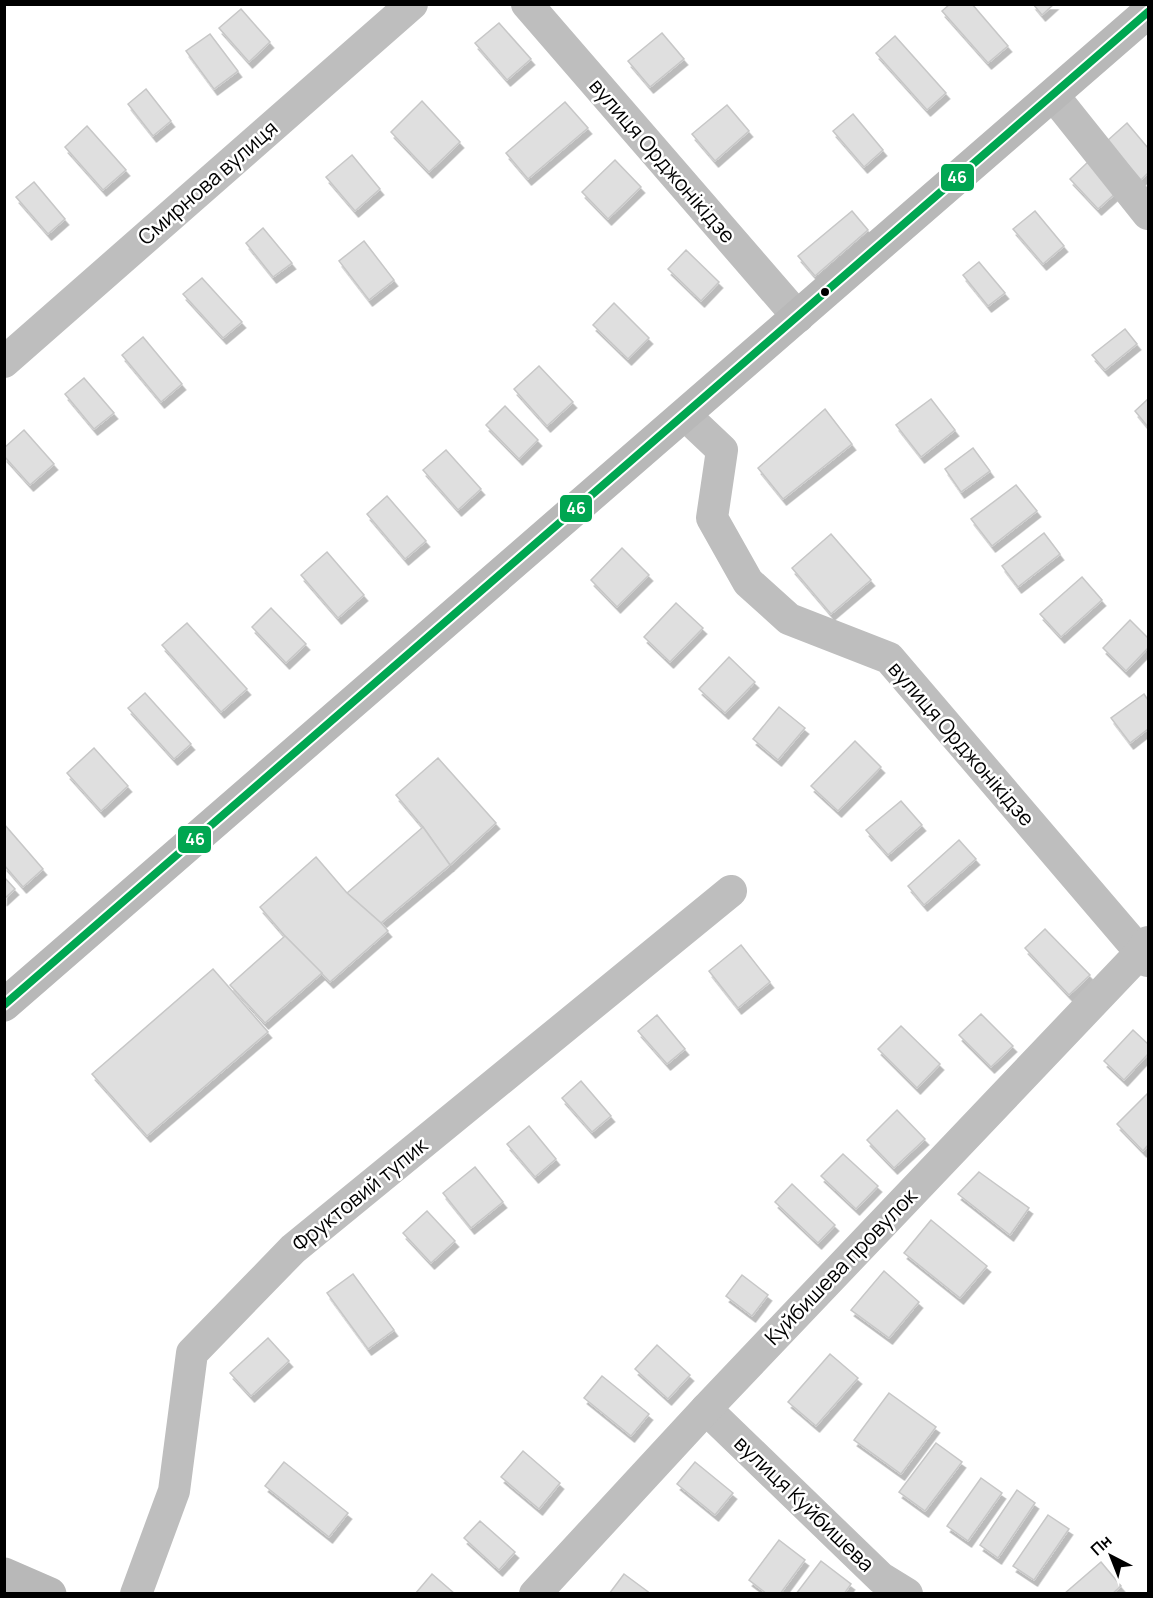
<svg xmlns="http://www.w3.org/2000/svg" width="1153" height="1598" font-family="Manrope,sans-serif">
<defs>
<filter id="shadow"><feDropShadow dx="3.5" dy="6" stdDeviation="0" flood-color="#0004"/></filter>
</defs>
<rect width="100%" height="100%" fill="#fff"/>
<!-- building -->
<g fill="#dfdfdf" stroke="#c7c7c7" stroke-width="1.5" filter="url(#shadow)">
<polygon points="950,4 972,4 1008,46 988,63 942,11"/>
<polygon points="1033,4 1054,4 1042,15"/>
<polygon points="241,9 270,42 249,62 219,28"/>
<polygon points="499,23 531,59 507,80 475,43"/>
<polygon points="662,33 684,59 650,87 628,61"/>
<polygon points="210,34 238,71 214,89 186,51"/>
<polygon points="895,36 946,93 927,110 876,53"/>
<polygon points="146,89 171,121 153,136 128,104"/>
<polygon points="422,101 460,142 429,172 391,132"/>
<polygon points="565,102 588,128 528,179 506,153"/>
<polygon points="727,105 749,131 715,161 692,134"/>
<polygon points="853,114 883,150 864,167 833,131"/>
<polygon points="1127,123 1148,148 1148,173 1141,180 1107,141"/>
<polygon points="87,126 126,170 103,190 65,147"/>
<polygon points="352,155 380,189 355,211 326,177"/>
<polygon points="615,160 641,187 608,219 582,192"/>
<polygon points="1089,161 1117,192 1098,209 1070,179"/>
<polygon points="34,182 65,219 48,234 16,197"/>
<polygon points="852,211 868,230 815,276 798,256"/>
<polygon points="1035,211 1064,246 1043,264 1013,229"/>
<polygon points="263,228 292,263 273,277 246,243"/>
<polygon points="364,241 394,280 369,300 339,261"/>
<polygon points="686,250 719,282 701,301 668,269"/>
<polygon points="979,262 1005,293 988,306 963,275"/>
<polygon points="202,278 242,322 223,338 183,294"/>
<polygon points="614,303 649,338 628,359 593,325"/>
<polygon points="1125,329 1137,344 1105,370 1092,355"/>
<polygon points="143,337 182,384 161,402 122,355"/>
<polygon points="539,366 573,402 547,426 514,389"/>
<polygon points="84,378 114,413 94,429 65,394"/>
<polygon points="931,399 955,430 921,457 896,425"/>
<polygon points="1148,399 1148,427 1135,411"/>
<polygon points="505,406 538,440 519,459 486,425"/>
<polygon points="825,409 852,444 783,499 758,468"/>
<polygon points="24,430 54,464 30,485 4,456 4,448"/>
<polygon points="973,448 990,471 961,492 945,469"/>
<polygon points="446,450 481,489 458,510 423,470"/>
<polygon points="1016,485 1037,511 992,546 971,519"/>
<polygon points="387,496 426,541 405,559 367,514"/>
<polygon points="1044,533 1060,554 1018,587 1002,566"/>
<polygon points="831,534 871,580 831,614 792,568"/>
<polygon points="622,548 649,575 617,607 591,580"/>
<polygon points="327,552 364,595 338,618 301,575"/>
<polygon points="1082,577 1102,600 1061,637 1040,614"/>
<polygon points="676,603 703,628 670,662 644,637"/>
<polygon points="271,608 306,644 286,663 252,627"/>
<polygon points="1130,620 1148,638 1148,648 1126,671 1103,648"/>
<polygon points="187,623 247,689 221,712 162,645"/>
<polygon points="729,657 755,682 725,713 699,689"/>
<polygon points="145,693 191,744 174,759 128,708"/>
<polygon points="1144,694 1148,700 1148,729 1130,743 1111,718"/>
<polygon points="779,707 805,728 778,760 753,739"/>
<polygon points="855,741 881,767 838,811 811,786"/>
<polygon points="94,748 128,786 101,811 67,773"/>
<polygon points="438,758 496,823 450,865 423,827 396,795"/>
<polygon points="901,801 922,825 888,855 866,830"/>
<polygon points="4,824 43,869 23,887 4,865"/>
<polygon points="423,827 450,865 381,923 347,893"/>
<polygon points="959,840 976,859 924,905 908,886"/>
<polygon points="316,857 347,893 381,923 388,931 330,982 285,936 260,907"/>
<polygon points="4,877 15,889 4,899"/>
<polygon points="1045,929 1090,975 1069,995 1025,948"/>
<polygon points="285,936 322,973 265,1023 230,985"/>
<polygon points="741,945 770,982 738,1008 709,971"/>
<polygon points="213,969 268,1032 147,1136 92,1074"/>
<polygon points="981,1014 1013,1046 991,1067 959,1035"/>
<polygon points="657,1015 685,1049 667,1064 638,1031"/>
<polygon points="901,1026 940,1064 917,1088 878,1049"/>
<polygon points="1133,1030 1148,1044 1148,1054 1124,1080 1104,1061"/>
<polygon points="581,1081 611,1116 592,1132 562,1098"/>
<polygon points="1148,1093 1148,1145 1143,1151 1117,1124"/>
<polygon points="897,1110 925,1139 894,1168 867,1140"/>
<polygon points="529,1126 556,1159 535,1177 507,1144"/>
<polygon points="843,1154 878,1186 856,1209 821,1176"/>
<polygon points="475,1167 503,1202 471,1228 443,1193"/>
<polygon points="979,1172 1029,1208 1010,1235 958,1194"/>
<polygon points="792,1184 835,1225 818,1243 775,1202"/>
<polygon points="427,1211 455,1241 431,1263 403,1233"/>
<polygon points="931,1220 987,1266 960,1298 904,1253"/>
<polygon points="884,1271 919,1302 889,1338 851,1310"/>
<polygon points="353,1274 394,1330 368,1349 327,1293"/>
<polygon points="742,1275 768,1295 752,1316 726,1296"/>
<polygon points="268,1338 289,1361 251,1396 230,1373"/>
<polygon points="657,1345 690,1375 668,1399 635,1369"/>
<polygon points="830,1354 858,1378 816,1426 788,1402"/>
<polygon points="602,1376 649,1414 631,1436 584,1398"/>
<polygon points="889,1393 936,1427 901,1474 854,1440"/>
<polygon points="936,1443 962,1462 925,1511 899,1492"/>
<polygon points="523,1451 560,1483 539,1509 501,1477"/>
<polygon points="284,1462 348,1513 329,1537 265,1486"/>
<polygon points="695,1462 733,1493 715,1515 677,1484"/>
<polygon points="981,1478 1002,1493 968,1541 947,1526"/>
<polygon points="1017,1490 1035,1503 998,1558 980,1545"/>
<polygon points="1048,1515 1069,1529 1034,1580 1013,1566"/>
<polygon points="480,1521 515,1552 499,1570 464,1538"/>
<polygon points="779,1540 805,1560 780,1594 767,1594 749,1580"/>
<polygon points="821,1561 851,1584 844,1594 796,1594"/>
<polygon points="1101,1562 1121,1586 1112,1594 1064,1594"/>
<polygon points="432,1574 455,1594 415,1594"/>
<polygon points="624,1574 651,1594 609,1594"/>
</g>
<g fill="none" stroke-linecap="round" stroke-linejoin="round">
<!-- street -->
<g stroke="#bebebe" stroke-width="32">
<polyline points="527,4 798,317"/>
<polyline points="1053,95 1148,214"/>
<polyline points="4,362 412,4"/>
<polyline points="685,415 722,450 712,518 748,582 789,619 889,658 1148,961"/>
<polyline points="706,1409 881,1578 907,1594"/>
<polyline points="136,1594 174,1491 192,1353 293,1249 731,891"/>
<polyline points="535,1594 706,1409 1140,953 1148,942"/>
</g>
<!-- secondary -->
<g stroke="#b8b8b8" stroke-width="33">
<polyline points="4,1005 1148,12"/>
<polyline points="4,1574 50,1594"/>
</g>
<defs>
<polyline id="bus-1" points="4,1005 1148,12"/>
</defs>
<!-- bus-1 casing -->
<use href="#bus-1" stroke="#fff" stroke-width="12"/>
<!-- bus-1 -->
<use href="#bus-1" stroke="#00a651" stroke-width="8"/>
</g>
<!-- markers -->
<circle fill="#000" stroke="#fff" stroke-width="2" cx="825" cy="292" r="5"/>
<g text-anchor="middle" stroke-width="5" stroke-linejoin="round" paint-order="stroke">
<!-- street labels -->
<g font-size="21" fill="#000" stroke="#fff">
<text transform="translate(662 161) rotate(49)" y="7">вулиця Орджонікідзе</text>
<text transform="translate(208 183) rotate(-41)" y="7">Смирнова вулиця</text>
<text transform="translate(961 744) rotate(49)" y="7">вулиця Орджонікідзе</text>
<text transform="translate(360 1195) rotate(-39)" y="7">Фруктовий тупик</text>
<text transform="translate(841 1267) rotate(-46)" y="7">Куйбишева провулок</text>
<text transform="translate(804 1504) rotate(44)" y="7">вулиця Куйбишева</text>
</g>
</g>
<g stroke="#fff" stroke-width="2">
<rect x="940" y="163" width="35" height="29" rx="6" fill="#00a651"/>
<rect x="559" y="494" width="34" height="29" rx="6" fill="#00a651"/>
<rect x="177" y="825" width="35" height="29" rx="6" fill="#00a651"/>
</g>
<g font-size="16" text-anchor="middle" font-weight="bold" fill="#fff">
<text x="957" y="183">46</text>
<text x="576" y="514">46</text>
<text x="195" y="845">46</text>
</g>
<!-- border -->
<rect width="1153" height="1598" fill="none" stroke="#000000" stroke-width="12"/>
<!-- north arrow -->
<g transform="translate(1111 1556) rotate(318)" stroke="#ffffff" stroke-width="4.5" paint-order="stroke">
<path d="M0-4.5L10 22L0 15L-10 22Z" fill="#000000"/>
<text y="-9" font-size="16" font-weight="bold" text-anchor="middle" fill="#000000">Пн</text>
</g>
</svg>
